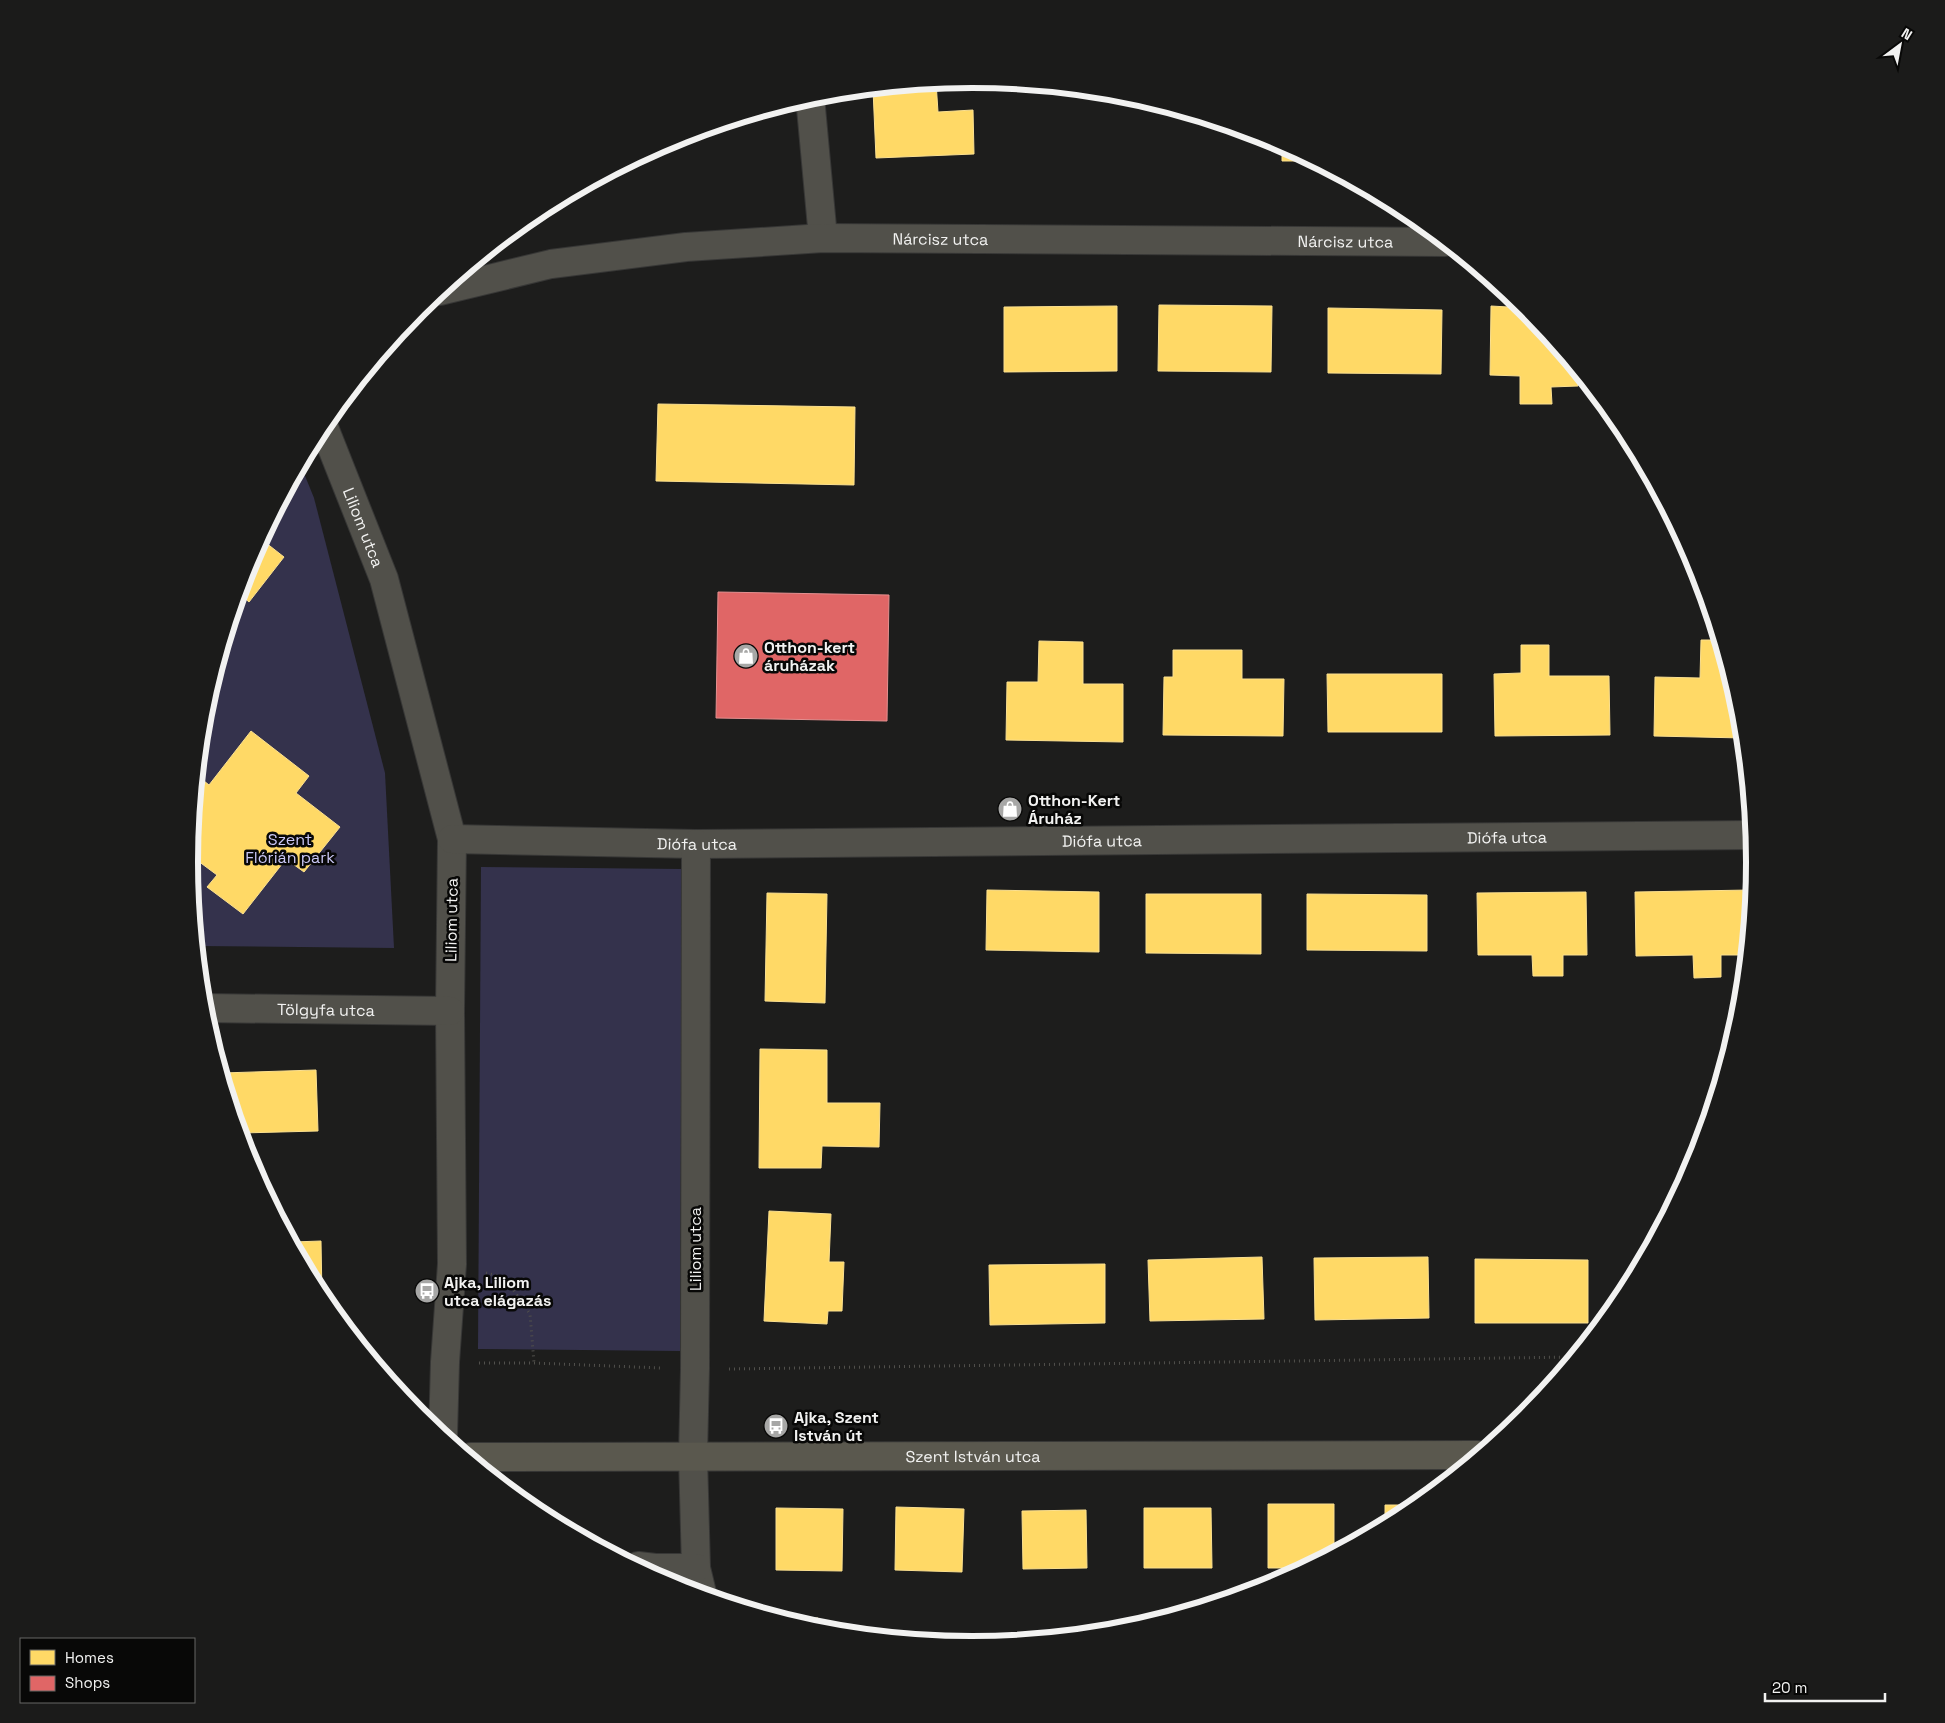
<svg xmlns="http://www.w3.org/2000/svg" width="1945" height="1723" font-family="'Space Grotesk',sans-serif">
<rect width="100%" height="100%" fill="#1d1d1c"/>
<!-- green -->
<g fill="#34324c">
<polygon points="301,466 314,498 385,773 394,948 198,946 190,861 205,709 249,562"/>
<polygon points="481,867 682,869 680,1351 478,1349"/>
</g>
<!-- homes -->
<g fill="#ffd966" stroke="#fbe090">
<polygon points="936,82 938,112 973,110 974,154 876,158 873,89"/>
<polygon points="1282,143 1315,161 1282,161"/>
<polygon points="1159,305 1272,306 1271,372 1158,371"/>
<polygon points="1117,306 1117,371 1004,372 1004,307"/>
<polygon points="1491,306 1526,308 1578,371 1578,386 1551,387 1552,404 1520,404 1520,376 1490,375"/>
<polygon points="1328,308 1442,310 1441,374 1328,373"/>
<polygon points="658,404 855,407 854,485 656,481"/>
<polygon points="261,539 284,557 249,602 240,594 249,562"/>
<polygon points="1701,640 1719,640 1740,709 1743,738 1654,736 1655,677 1700,678"/>
<polygon points="1039,641 1083,642 1083,684 1123,684 1123,742 1006,740 1007,682 1038,682"/>
<polygon points="1521,645 1549,645 1549,676 1609,676 1610,735 1495,736 1494,674 1521,673"/>
<polygon points="1173,650 1242,650 1242,679 1284,679 1283,736 1163,735 1164,677 1173,677"/>
<polygon points="1327,674 1442,674 1442,732 1328,732"/>
<polygon points="251,731 309,776 296,793 340,827 304,872 286,859 243,914 207,887 217,875 190,855 198,776 209,785"/>
<polygon points="987,890 1099,892 1099,952 986,950"/>
<polygon points="1750,890 1751,909 1746,955 1721,955 1721,977 1694,978 1693,955 1636,956 1635,892"/>
<polygon points="1586,892 1587,955 1563,955 1563,976 1533,976 1532,955 1478,955 1477,893"/>
<polygon points="767,893 827,894 825,1003 765,1001"/>
<polygon points="1146,894 1261,894 1261,954 1146,953"/>
<polygon points="1307,894 1427,895 1427,951 1307,950"/>
<polygon points="760,1049 827,1050 827,1103 880,1103 879,1147 822,1146 821,1168 759,1168"/>
<polygon points="316,1070 318,1131 241,1133 222,1073"/>
<polygon points="769,1211 831,1214 829,1262 844,1262 842,1311 828,1311 827,1324 764,1321"/>
<polygon points="321,1241 322,1297 293,1242"/>
<polygon points="1262,1257 1264,1319 1150,1321 1148,1260"/>
<polygon points="1428,1257 1429,1318 1315,1320 1314,1258"/>
<polygon points="1475,1259 1588,1260 1588,1323 1475,1323"/>
<polygon points="1105,1264 1105,1323 990,1325 989,1265"/>
<polygon points="1268,1504 1334,1504 1334,1551 1304,1568 1268,1568"/>
<polygon points="1385,1505 1416,1505 1407,1512 1385,1524"/>
<polygon points="896,1507 964,1509 962,1572 895,1570"/>
<polygon points="776,1508 843,1509 842,1571 776,1570"/>
<polygon points="1144,1508 1211,1508 1212,1568 1144,1568"/>
<polygon points="1086,1510 1087,1568 1023,1569 1022,1511"/>
<polygon points="818,1618 818,1629 787,1619"/>
</g>
<!-- shops -->
<polygon fill="#e06666" stroke="#e59090" points="718,592 889,595 887,721 716,718"/>
<g fill="none" stroke-linecap="round" stroke-linejoin="round">
<defs>
<g id="minor">
<polyline points="810,97 823,238"/>
<path id="s1" d="M440,291L551,264L686,247L823,238L1445,242"/>
<path id="s2" d="M323,425L384,579L452,839L450,1011L452,1264L445,1362L443,1435"/>
<path id="s3" d="M452,839L696,844L1753,835"/>
<polyline points="696,844 695,1369 693,1456 696,1568 702,1593"/>
<path id="s4" d="M204,1008L450,1011"/>
<polyline points="638,1566 655,1568 696,1568"/>
</g>
<g id="major">
<path id="s5" d="M471,1457L1477,1455"/>
</g>
</defs>
<!-- minor casing -->
<use href="#minor" stroke="#373736" stroke-width="30"/>
<!-- major casing -->
<use href="#major" stroke="#373736" stroke-width="30"/>
<!-- path -->
<g stroke="#51504c" stroke-width="3" stroke-dasharray="1 4" stroke-linecap="butt">
<polyline points="486,1273 505,1278 530,1314 534,1363"/>
<polyline points="479,1363 534,1363 661,1368"/>
<polyline points="729,1369 1574,1357"/>
</g>
<!-- minor -->
<use href="#minor" stroke="#51504a" stroke-width="28"/>
<!-- major -->
<use href="#major" stroke="#5a584e" stroke-width="28"/>
</g>
<!-- icons -->
<defs>
<symbol id="shop-disc" viewBox="-11 -11 22 22"><circle r="9.5" fill="#a7a7a6" stroke="#080807"/><path d="M-5-2.5h2.3a2.7 3.5 0 0 1 5.4 0H5L5.5 6h-11ZM-1.5-2.5h3a1.5 2.3 0 0 0-3 0Z" fill="#fff"/></symbol>
<symbol id="bus-disc" viewBox="-11 -11 22 22"><circle r="9.5" fill="#a7a7a6" stroke="#080807"/><path d="M-5-6H5V4H4V6H2V4H-2V6H-4V4H-5ZM-3.5-4V0h7V-4ZM-3.5 1.2v1.5H-2V1.2ZM2 1.2v1.5H3.5V1.2Z" fill="#fff"/></symbol>
</defs>
<g fill-rule="evenodd">
<use href="#shop-disc" x="732" y="642" width="28" height="28"/>
<use href="#shop-disc" x="996" y="795" width="28" height="28"/>
<use href="#bus-disc" x="413" y="1277" width="28" height="28"/>
<use href="#bus-disc" x="762" y="1412" width="28" height="28"/>
</g>
<g text-anchor="middle" stroke-width="5" stroke-linejoin="round" paint-order="stroke">
<!-- street labels -->
<g font-size="16" fill="#f2f2f1" stroke="#080807">
<text dy="6" stroke="none"><textPath href="#s1" startOffset="505">Nárcisz utca</textPath></text>
<text dy="6" stroke="none"><textPath href="#s1" startOffset="910">Nárcisz utca</textPath></text>
<text dy="6" stroke="none"><textPath href="#s2" startOffset="110">Liliom utca</textPath></text>
<text dy="6" stroke="none"><textPath href="#s3" startOffset="1055">Diófa utca</textPath></text>
<text dy="6" stroke="none"><textPath href="#s3" startOffset="650">Diófa utca</textPath></text>
<text dy="6" stroke="none"><textPath href="#s3" startOffset="245">Diófa utca</textPath></text>
<text transform="translate(451 920) rotate(-89)" y="6">Liliom utca</text>
<text dy="6" stroke="none"><textPath href="#s4" startOffset="122">Tölgyfa utca</textPath></text>
<text transform="translate(695 1249) rotate(-90)" y="6">Liliom utca</text>
<text dy="6" stroke="none"><textPath href="#s5" startOffset="502">Szent István utca</textPath></text>
</g>
<!-- poi labels -->
<g font-size="16" font-weight="bold" fill="#f2f2f1" stroke="#080807" text-anchor="start">
<text x="764" y="653">Otthon-kert<tspan x="764" dy="18">áruházak</tspan></text>
<text x="1028" y="806">Otthon-Kert<tspan x="1028" dy="18">Áruház</tspan></text>
<text x="444" y="1288">Ajka, Liliom<tspan x="444" dy="18">utca elágazás</tspan></text>
<text x="794" y="1423">Ajka, Szent<tspan x="794" dy="18">István út</tspan></text>
</g>
<!-- park labels -->
<g font-size="16" fill="#cac7f5" stroke="#080807">
<text x="290" y="845">Szent<tspan x="290" dy="18">Flórián park</tspan></text>
</g>
</g>
<!-- crop -->
<path d="M0 0H1945V1723H0ZM198 862a774 774 0 1 1 1548 0a774 774 0 1 1-1548 0Z" fill="#1b1b1a" fill-rule="evenodd"/>
<path fill="none" stroke="#f2f2f1" stroke-width="6" d="M198 862a774 774 0 1 1 1548 0a774 774 0 1 1-1548 0Z"/>
<!-- legend -->
<rect x="20" y="1638" width="175" height="65" fill="#080807" stroke="#666665"/>
<rect x="30" y="1650" width="25" height="15" fill="#ffd966" stroke="#666665"/>
<text x="65" y="1663" font-size="15" fill="#f2f2f1">Homes</text>
<rect x="30" y="1676" width="25" height="15" fill="#e06666" stroke="#666665"/>
<text x="65" y="1688" font-size="15" fill="#f2f2f1">Shops</text>
<!-- north arrow -->
<g transform="translate(1900 45) rotate(32)" stroke="#080807" stroke-width="4" paint-order="stroke">
<path d="M0-4L9 19L0 12L-9 19Z" fill="#f2f2f1"/>
<text y="-8" font-size="14" font-weight="bold" text-anchor="middle" fill="#f2f2f1">N</text>
</g>
<!-- scale -->
<path d="M1765 1693v8h120v-8" fill="none" stroke="#f2f2f1" stroke-width="2.5"/>
<text x="1772" y="1693" font-size="15" fill="#f2f2f1" stroke="#080807" stroke-width="4" paint-order="stroke">20 m</text>
</svg>
